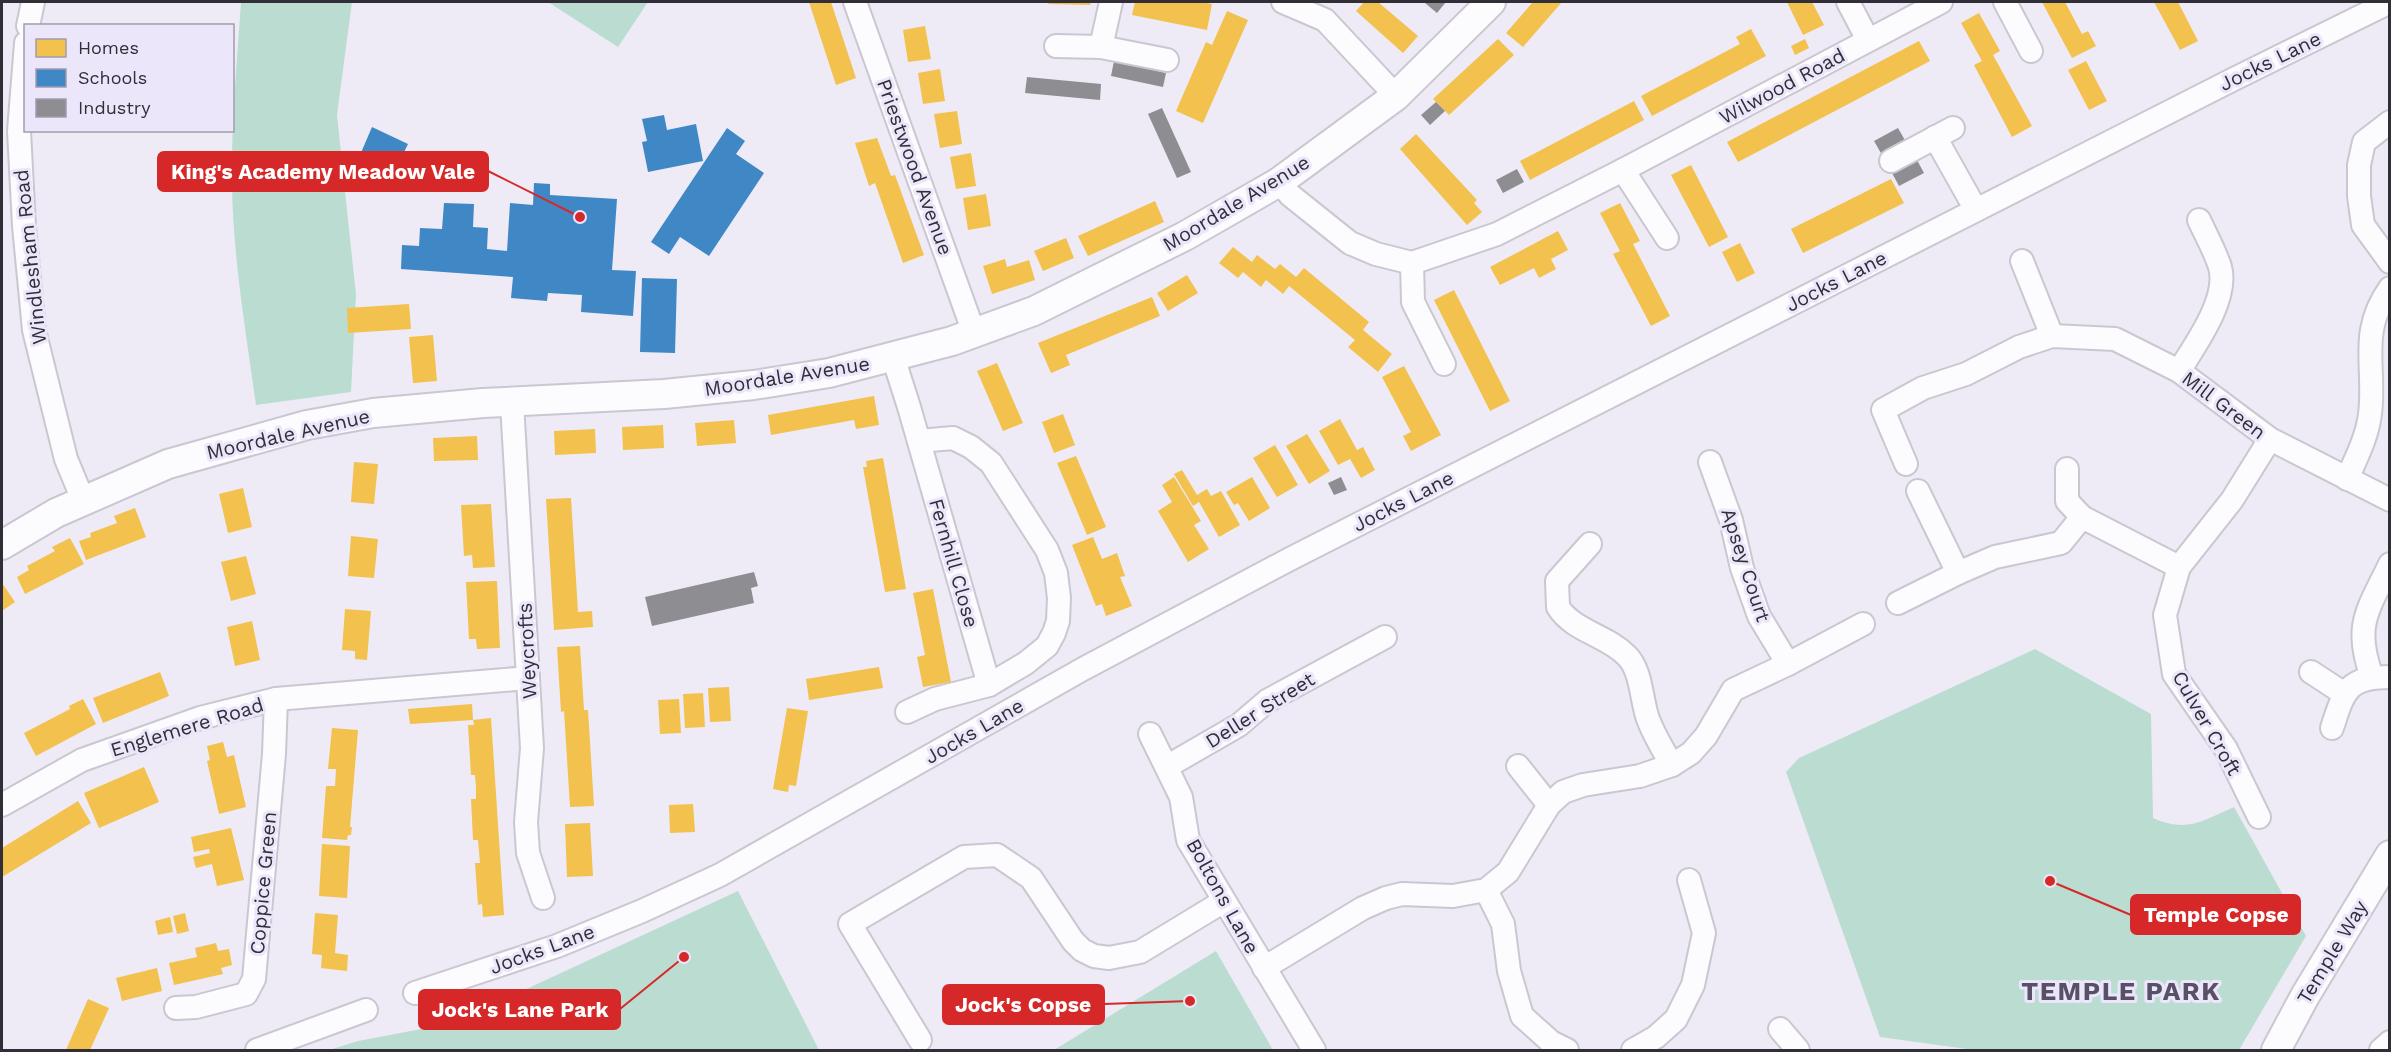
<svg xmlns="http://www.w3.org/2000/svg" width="2391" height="1052" font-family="'Work Sans',sans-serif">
<rect width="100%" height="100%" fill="#eeebf6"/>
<!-- green -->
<g fill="#bbddd1">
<path d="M241,2H352L337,115L356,295L351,392L256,405C246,332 233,259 232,185C231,124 237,63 241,2Z"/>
<polygon points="548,2 648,2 618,47"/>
<path d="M2035,649L2151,714L2153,818C2187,833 2202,821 2234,807L2306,936L2239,1050H1974L1880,1037L1786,772L1799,758Z"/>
<polygon points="738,891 819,1050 329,1050 358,1041 453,1023"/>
<polygon points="1216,951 1273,1050 1054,1050"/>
</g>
<!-- homes -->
<g fill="#f2c14e">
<polygon points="809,2 831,2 856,78 836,85"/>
<polygon points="1049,2 1091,2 1090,5 1048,4"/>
<polygon points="1135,2 1202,2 1212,4 1207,30 1132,15"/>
<polygon points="1364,2 1378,2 1418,36 1403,53 1356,11"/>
<polygon points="1533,2 1562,2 1523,47 1506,33"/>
<polygon points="1787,2 1812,2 1824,25 1803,35"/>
<polygon points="2042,2 2065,2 2082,34 2088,31 2096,46 2072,58"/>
<polygon points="2154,2 2178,2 2198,41 2180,50"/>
<polygon points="1227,11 1248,20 1203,123 1176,111 1206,42 1212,45"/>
<polygon points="1979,13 2000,51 1993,55 2032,126 2012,137 1974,65 1982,61 1961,23"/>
<polygon points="925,26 931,59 908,62 903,30"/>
<polygon points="1751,29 1766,56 1652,116 1641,96 1740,44 1736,37"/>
<polygon points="1498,39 1514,55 1449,115 1433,99"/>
<polygon points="1805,39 1809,48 1795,55 1791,46"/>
<polygon points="1919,41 1930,61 1738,162 1727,142"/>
<polygon points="2086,61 2107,101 2089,110 2068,70"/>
<polygon points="940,69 945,101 923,104 918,73"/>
<polygon points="1634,101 1644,120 1530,180 1520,161"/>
<polygon points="957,111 962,144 940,148 934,114"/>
<polygon points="1416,134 1477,200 1474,203 1482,212 1467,225 1400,149"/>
<polygon points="877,138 891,176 895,175 924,255 903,263 875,183 869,186 855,143"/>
<polygon points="971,153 976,186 956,189 950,157"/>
<polygon points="1691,165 1728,237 1709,247 1671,175"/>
<polygon points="1891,179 1904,203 1803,253 1791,229"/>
<polygon points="986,194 991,226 968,230 963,198"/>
<polygon points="1155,201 1164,222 1088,256 1078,236"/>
<polygon points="1620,203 1640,241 1633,244 1670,316 1651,326 1613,254 1620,251 1600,213"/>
<polygon points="1558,231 1568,250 1551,259 1556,269 1539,278 1534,268 1500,285 1490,267"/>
<polygon points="1066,238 1074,258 1043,271 1034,251"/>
<polygon points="1740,243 1755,273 1737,282 1722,252"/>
<polygon points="1233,247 1252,262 1257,255 1275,269 1280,264 1296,277 1304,268 1369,322 1363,330 1392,354 1378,372 1348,347 1355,340 1289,286 1283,294 1266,280 1261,287 1243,272 1238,278 1219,263"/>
<polygon points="1005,259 1007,267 1029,260 1035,280 992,294 983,266"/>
<polygon points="1187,275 1198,293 1168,311 1157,293"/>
<polygon points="1454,290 1510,401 1490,411 1434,300"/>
<polygon points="1152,297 1160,316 1066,355 1070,365 1051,373 1038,343"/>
<polygon points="409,304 411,329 348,333 347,308"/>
<polygon points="433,335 437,381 413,383 409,337"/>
<polygon points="997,363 1023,423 1003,431 977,371"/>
<polygon points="1404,366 1441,435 1411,451 1403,436 1411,432 1382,377"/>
<polygon points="874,396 879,425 856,429 854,420 771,435 768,415"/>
<polygon points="1063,414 1075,445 1054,453 1042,422"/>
<polygon points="1340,419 1357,450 1363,447 1375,470 1361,478 1350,459 1338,465 1319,431"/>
<polygon points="734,420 736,443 697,446 695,423"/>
<polygon points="663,425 664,448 623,450 622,427"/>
<polygon points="595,429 596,453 555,455 554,431"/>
<polygon points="1307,434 1330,471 1309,484 1286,446"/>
<polygon points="477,436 478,460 434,461 433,438"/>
<polygon points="1275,445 1298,485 1277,497 1253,458"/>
<polygon points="1076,456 1106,527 1087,535 1057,463"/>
<polygon points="883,458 906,589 885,592 863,467 867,467 866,461"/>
<polygon points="354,462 378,464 374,504 351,502"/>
<polygon points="1182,470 1197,495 1207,489 1211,496 1221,491 1240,525 1219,537 1199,502 1193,506 1174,474"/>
<polygon points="1174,477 1201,521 1194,525 1209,549 1188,562 1158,511 1172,502 1162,485"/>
<polygon points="1252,477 1270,508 1249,521 1238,503 1234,505 1226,492"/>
<polygon points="243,488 252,527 228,533 219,494"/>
<polygon points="571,498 578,612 592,611 593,627 554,630 546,499"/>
<polygon points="491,504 495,567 473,568 472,555 464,556 461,505"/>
<polygon points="135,508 146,537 86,560 79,541 91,537 90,533 117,523 114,516"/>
<polygon points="351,536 378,539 374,578 348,576"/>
<polygon points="1093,537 1102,559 1117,553 1125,576 1120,577 1132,606 1106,616 1102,604 1096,606 1072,545"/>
<polygon points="70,538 84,564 25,594 17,577 29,570 27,566 55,551 52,547"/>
<polygon points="246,556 256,594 231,601 221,562"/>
<polygon points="497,581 500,648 477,649 476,639 469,639 466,582"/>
<polygon points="2,583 15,602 2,611"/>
<polygon points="933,589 951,682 923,687 917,657 925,655 913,593"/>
<polygon points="345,609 371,611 367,660 355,659 355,651 342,650"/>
<polygon points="252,621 260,660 235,666 227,627"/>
<polygon points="580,646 584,710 588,710 594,806 570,807 564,711 561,712 557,647"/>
<polygon points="879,667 883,688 809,700 806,679"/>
<polygon points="160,672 169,696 103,723 93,698"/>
<polygon points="729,687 731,721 710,722 708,688"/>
<polygon points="703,693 705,727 685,728 683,694"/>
<polygon points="83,699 96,724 36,756 24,733 70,709 69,706"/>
<polygon points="679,699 681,733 660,734 658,700"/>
<polygon points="472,704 473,720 410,724 408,709"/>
<polygon points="787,708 808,711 796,786 789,785 788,792 773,789"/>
<polygon points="491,718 504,915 483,917 482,904 478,905 475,863 480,863 478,840 473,840 471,799 476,799 476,787 475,775 471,775 468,725 474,725 473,720"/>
<polygon points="332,728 358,730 350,827 352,827 351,835 348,835 347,840 322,838 326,786 335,786 336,769 328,769"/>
<polygon points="223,742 227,757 234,755 246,807 219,814 207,761 210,760 207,746"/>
<polygon points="144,767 159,802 99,828 84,793"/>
<polygon points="78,801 91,823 2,877 2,848"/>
<polygon points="693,804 695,832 670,833 669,805"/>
<polygon points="590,823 593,876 567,877 565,824"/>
<polygon points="231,828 244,880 217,886 212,864 196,868 193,857 210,853 209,849 194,852 191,837"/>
<polygon points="322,844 350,846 347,898 319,896"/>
<polygon points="185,913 189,931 177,934 173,916"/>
<polygon points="315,913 338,915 335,953 348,955 347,971 321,968 322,955 312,954"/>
<polygon points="170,917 173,932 158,935 155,921"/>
<polygon points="216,943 218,951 229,949 232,965 221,968 223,974 174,985 169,963 197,957 195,948"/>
<polygon points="157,968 162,991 122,1001 116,978"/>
<polygon points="88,999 109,1008 90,1050 66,1050"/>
</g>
<!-- schools -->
<g fill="#3f88c5">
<polygon points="664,115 667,130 696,124 703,161 648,172 642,142 647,141 642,119"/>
<polygon points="372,127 408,144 395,171 360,155"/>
<polygon points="727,128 745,141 736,154 764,173 709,256 680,237 669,254 651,242"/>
<polygon points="534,183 550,184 550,195 617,199 612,270 636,271 633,316 581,312 582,295 548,293 547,301 511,298 513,277 401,269 402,245 419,246 420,228 442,229 444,203 474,204 473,227 488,228 487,249 507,251 510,203 533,205"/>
<polygon points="642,278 677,279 675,353 640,352"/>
</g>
<!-- industry -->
<g fill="#8d8d92">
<polygon points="1426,2 1446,2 1437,13 1425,3"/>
<polygon points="1114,61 1166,73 1163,87 1111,76"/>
<polygon points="1027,77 1101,84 1100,100 1025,93"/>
<polygon points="1436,102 1445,111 1430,125 1421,115"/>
<polygon points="1162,108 1191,172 1177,178 1148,114"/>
<polygon points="1898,128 1906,142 1882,155 1874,141"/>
<polygon points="1917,160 1924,173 1899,186 1892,173"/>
<polygon points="1517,169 1524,182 1503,193 1496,180"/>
<polygon points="1341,477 1347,490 1334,495 1328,483"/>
<polygon points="754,572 758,586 751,588 754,603 652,626 645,597"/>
</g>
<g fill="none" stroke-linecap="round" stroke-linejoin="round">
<defs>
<g id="minor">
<polyline points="855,2 974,333"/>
<polyline points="1283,2 1325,20 1396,96"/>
<polyline points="1848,2 1868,40"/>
<polyline points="2005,2 2031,51"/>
<polyline points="28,26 33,2"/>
<polyline points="26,43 19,131 24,226 34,330 66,459 83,500"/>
<polyline points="1056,46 1101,47 1167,60"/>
<polyline points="1101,47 1111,2"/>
<polyline points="2390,122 2364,142 2359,165 2359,196 2363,225 2390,262"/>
<polyline points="1935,137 1976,210"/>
<polyline points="1891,161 1953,128"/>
<polyline points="1623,170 1667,238"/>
<polyline points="1279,182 1290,195 1350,243 1376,254 1412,263 1497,234 1623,170 1941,2"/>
<polyline points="2022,261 2052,336"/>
<polyline points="1412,263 1413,302 1444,364"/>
<polyline points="893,357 909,407 989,685"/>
<path d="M2179,371C2195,345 2229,299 2220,267C2215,251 2206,235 2199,220"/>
<polyline points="512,403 532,748 526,822 528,853 543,898"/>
<polyline points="1710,462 1731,520 1742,568 1759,616 1788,664"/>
<polyline points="1906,464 1883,410 1923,388 1966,374 2019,347 2052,336 2115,339 2179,371 2270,439 2390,500"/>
<polyline points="2067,469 2067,501 2082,517 2179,567"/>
<path d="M2347,479C2356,458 2367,438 2370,414C2376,366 2358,333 2390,288"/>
<polyline points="1918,491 1958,573"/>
<path d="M1590,544L1557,581L1558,607C1573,631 1606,635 1626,655C1642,670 1641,700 1648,719C1654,735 1663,750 1672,765"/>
<polyline points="1898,603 1958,573 1995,557 2061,543 2082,517"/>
<polyline points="2311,672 2343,693"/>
<path d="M2372,677C2353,625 2368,610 2390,564"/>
<polyline points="907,712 935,699 989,685 1026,663 1047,646 1054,633 1058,621 1059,598 1056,573 1047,550 991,463 971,447 953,438 919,441"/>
<path d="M2332,728C2344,692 2346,677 2390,677"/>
<polyline points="1150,734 1181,797 1188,840 1314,1050"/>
<polyline points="1168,766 1239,725 1267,701 1385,637"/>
<polyline points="1518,766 1549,805"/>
<polyline points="2,805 82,760 200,718 276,699 528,678"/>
<polyline points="2259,817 2226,749 2174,674 2165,615 2179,567 2232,500 2270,439"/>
<polyline points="1486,890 1503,924 1509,971 1522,1016 1551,1042 1567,1050"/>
<polyline points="1264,968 1363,908 1386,898 1402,894 1453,896 1486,890 1508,872 1549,805 1563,792 1583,785 1640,776 1672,765 1691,753 1706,736 1733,690 1788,664 1863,624"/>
<polyline points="415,993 557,946 642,911 720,875 1083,669 1290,559 2234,79 2390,2"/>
<polyline points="176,1008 196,1007 246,994 254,979 274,754 276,699"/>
<polyline points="1780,1029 1798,1050"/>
<polyline points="920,1040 850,924 964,857 997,855 1031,878 1073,941 1082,950 1094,956 1109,958 1140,952 1224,901"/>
<polyline points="257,1050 366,1010"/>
<polyline points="1633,1050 1656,1037 1676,1019 1693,985 1704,933 1689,880"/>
<polyline points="2381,1050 2390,1042"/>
</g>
<g id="tertiary">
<polyline points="2,545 56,513 168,464 307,425 373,413 483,403 664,394 754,385 829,373 952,341 1034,311 1185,236 1279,182 1396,96 1491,2"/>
<polyline points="2276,1050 2305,996 2390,855"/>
</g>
</defs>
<!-- minor casing -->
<use href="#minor" stroke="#cac7d1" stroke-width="26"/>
<!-- tertiary casing -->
<use href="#tertiary" stroke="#cac7d1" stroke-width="32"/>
<!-- minor -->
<use href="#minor" stroke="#fcfcfe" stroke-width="22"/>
<!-- tertiary -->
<use href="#tertiary" stroke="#fcfcfe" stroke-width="28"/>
</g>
<g text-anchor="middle" stroke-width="6" stroke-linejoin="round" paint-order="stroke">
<!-- street labels -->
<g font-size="20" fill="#312e38" stroke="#ece6fb">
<text transform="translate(2270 61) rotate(-26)" y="7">Jocks Lane</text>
<text transform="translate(1782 86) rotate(-28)" y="7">Wilwood Road</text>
<text transform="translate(915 167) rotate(70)" y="7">Priestwood Avenue</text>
<text transform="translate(1236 203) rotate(-31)" y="7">Moordale Avenue</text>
<text transform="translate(30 257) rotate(-96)" y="7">Windlesham Road</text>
<text transform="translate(1836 281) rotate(-27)" y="7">Jocks Lane</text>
<text transform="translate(787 376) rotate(-9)" y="7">Moordale Avenue</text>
<text transform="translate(2224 405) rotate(37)" y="7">Mill Green</text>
<text transform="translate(288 434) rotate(-13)" y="7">Moordale Avenue</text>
<text transform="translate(1403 501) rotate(-27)" y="7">Jocks Lane</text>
<text transform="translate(954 563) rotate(74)" y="7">Fernhill Close</text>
<text transform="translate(1746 565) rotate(72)" y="7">Apsey Court</text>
<text transform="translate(527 651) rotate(-93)" y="7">Weycrofts</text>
<text transform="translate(1260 710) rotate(-32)" y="7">Deller Street</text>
<text transform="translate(2207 723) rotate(60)" y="7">Culver Croft</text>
<text transform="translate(187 727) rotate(-17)" y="7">Englemere Road</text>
<text transform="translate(974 731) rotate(-30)" y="7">Jocks Lane</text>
<text transform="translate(263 883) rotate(-85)" y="7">Coppice Green</text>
<text transform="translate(1223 896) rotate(61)" y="7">Boltons Lane</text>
<text transform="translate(542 949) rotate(-20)" y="7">Jocks Lane</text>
<text transform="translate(2332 952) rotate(-59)" y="7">Temple Way</text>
</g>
<!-- district labels -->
<g font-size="26" font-weight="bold" letter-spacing="1.5" fill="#575066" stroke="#ece6fb">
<text x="2121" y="1000">TEMPLE PARK</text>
</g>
</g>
<!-- callouts -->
<path fill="none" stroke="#d62828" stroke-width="2" d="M580 217L488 171M2050 881L2131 915M1190 1001L1104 1004M684 957L620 1009"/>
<g fill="#d62828" stroke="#ece6fb" stroke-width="2">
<circle cx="580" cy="217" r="6"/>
<circle cx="2050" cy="881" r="6"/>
<circle cx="1190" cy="1001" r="6"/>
<circle cx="684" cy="957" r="6"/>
</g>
<g fill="#d62828" stroke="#d62828" stroke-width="2">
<rect x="158" y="152" width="330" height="39" rx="6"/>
<rect x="2131" y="895" width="169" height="39" rx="6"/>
<rect x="943" y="985" width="161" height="39" rx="6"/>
<rect x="419" y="990" width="201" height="39" rx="6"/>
</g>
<g font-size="21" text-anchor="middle" font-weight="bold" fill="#fff">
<text x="323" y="179">King's Academy Meadow Vale</text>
<text x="2216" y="922">Temple Copse</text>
<text x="1023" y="1012">Jock's Copse</text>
<text x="520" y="1017">Jock's Lane Park</text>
</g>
<!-- border -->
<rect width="2391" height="1052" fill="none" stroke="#312e38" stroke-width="6"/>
<!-- legend -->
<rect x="24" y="24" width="210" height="108" fill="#ece6fb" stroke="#a19cad" stroke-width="1.5"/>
<rect x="36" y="39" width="30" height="18" fill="#f2c14e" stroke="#a19cad" stroke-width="1.5"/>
<text x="78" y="54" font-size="18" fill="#312e38">Homes</text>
<rect x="36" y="69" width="30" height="18" fill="#3f88c5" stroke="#a19cad" stroke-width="1.5"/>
<text x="78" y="84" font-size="18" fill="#312e38">Schools</text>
<rect x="36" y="99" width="30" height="18" fill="#8d8d92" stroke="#a19cad" stroke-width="1.5"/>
<text x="78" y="114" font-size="18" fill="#312e38">Industry</text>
</svg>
